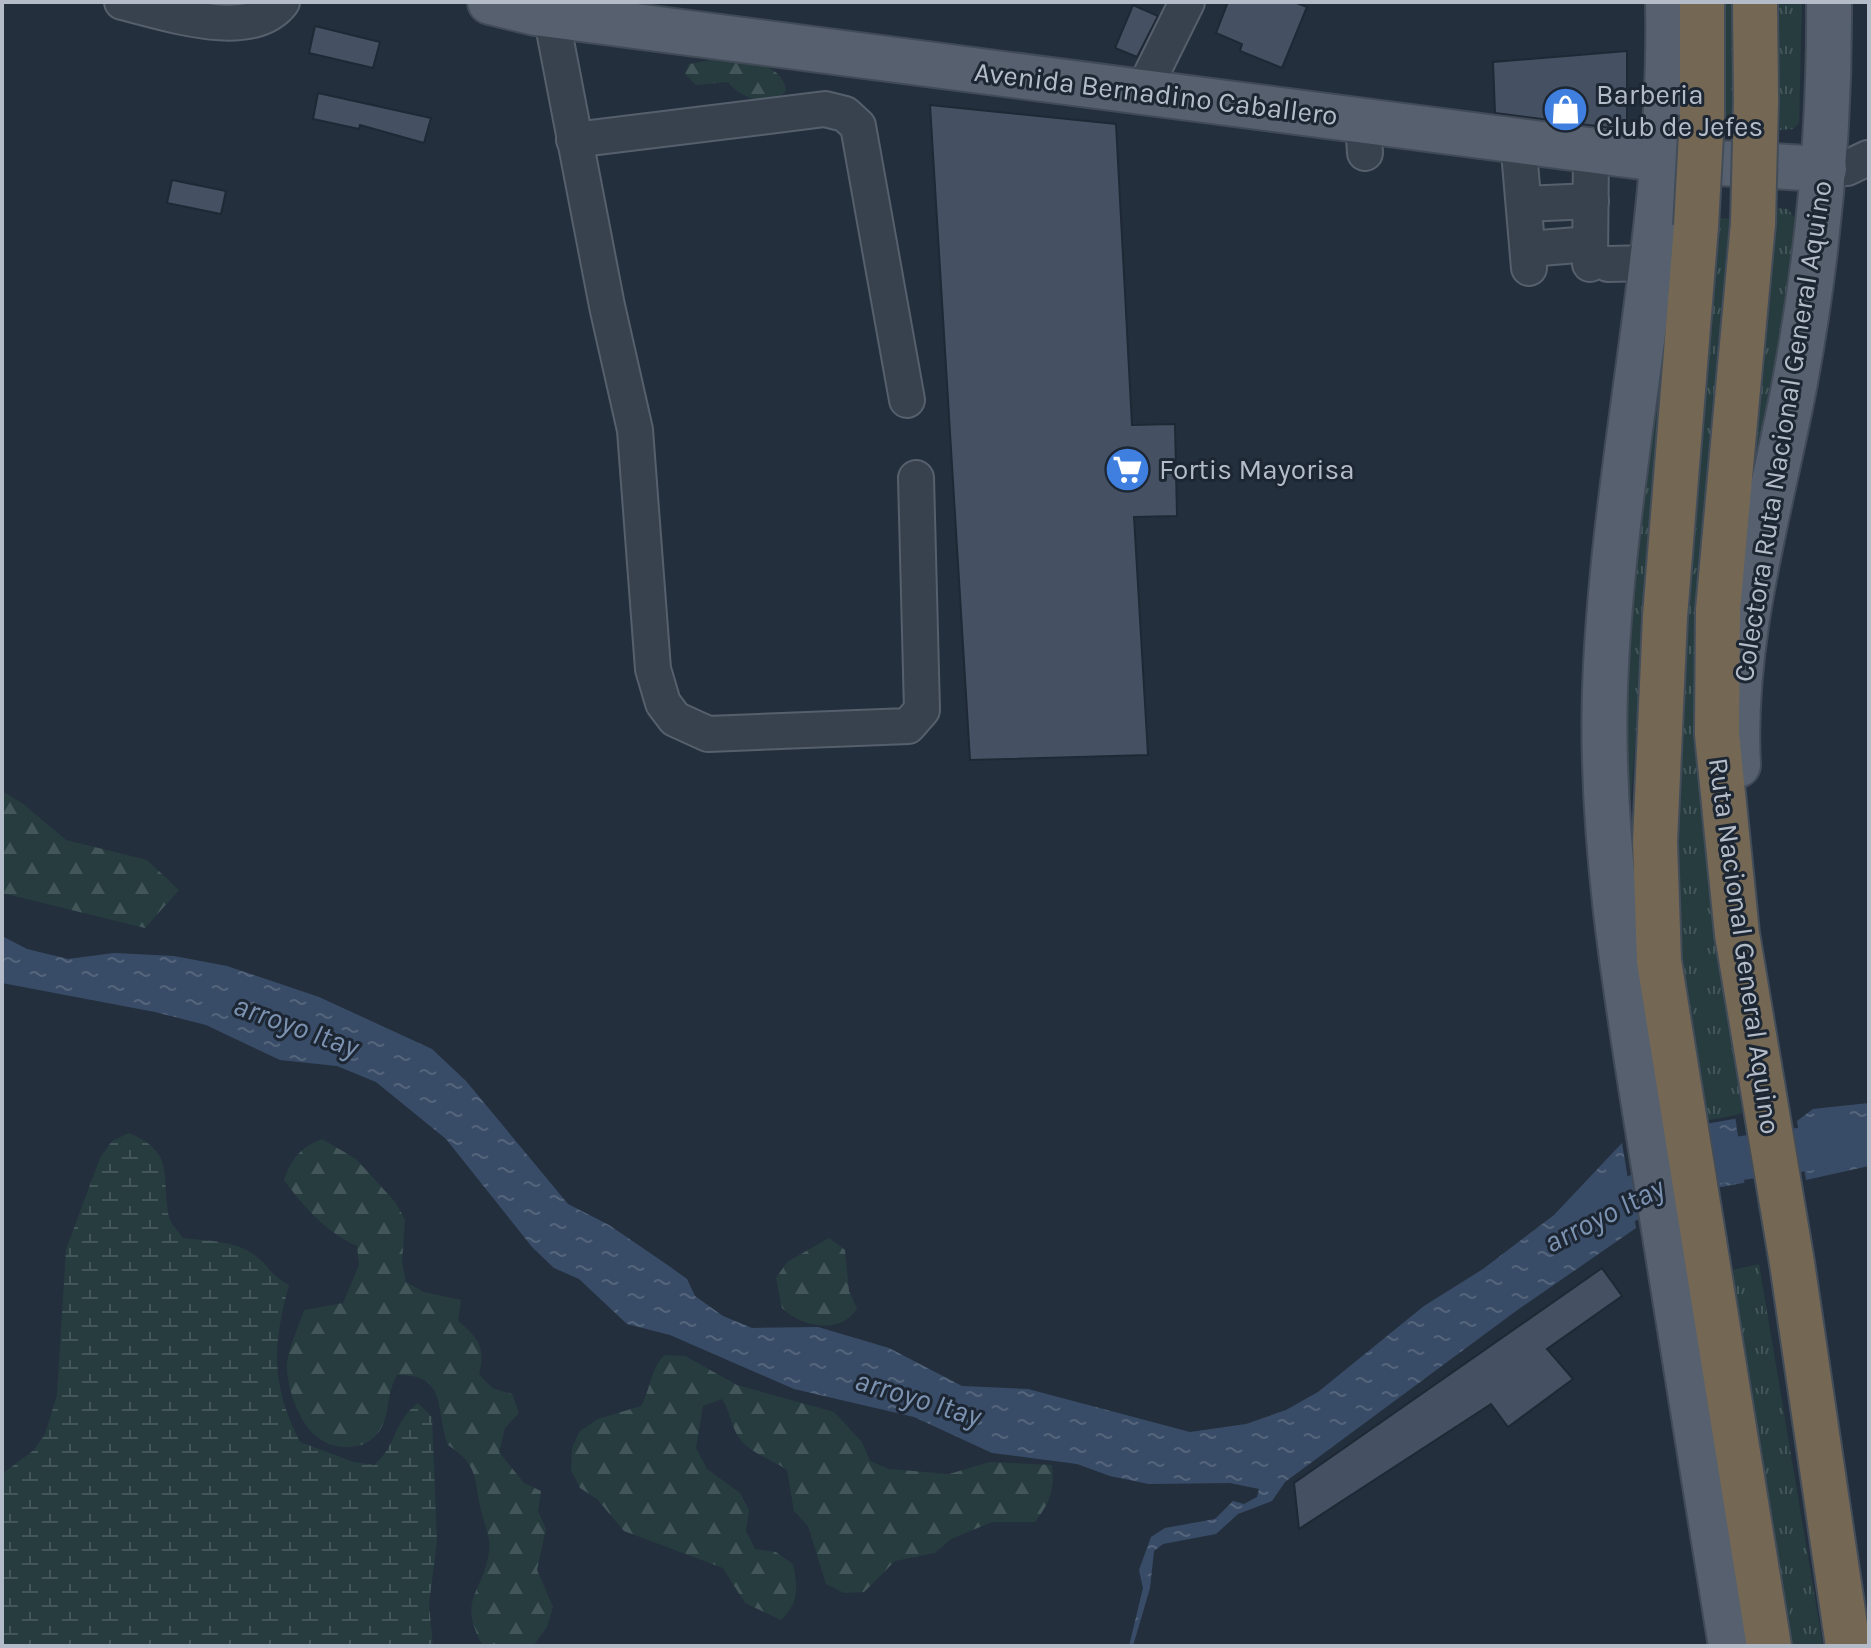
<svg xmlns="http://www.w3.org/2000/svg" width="1871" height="1648" font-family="Karla,sans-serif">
<defs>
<pattern id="grass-tufts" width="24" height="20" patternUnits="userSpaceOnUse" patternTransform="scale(2)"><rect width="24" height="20" fill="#263c3f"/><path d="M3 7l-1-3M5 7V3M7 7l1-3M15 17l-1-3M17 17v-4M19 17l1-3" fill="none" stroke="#435659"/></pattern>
<pattern id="forest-firs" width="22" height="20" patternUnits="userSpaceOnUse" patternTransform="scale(2)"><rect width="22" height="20" fill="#263c3f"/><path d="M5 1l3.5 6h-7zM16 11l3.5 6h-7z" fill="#435659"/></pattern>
<pattern id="wetland-marsh" width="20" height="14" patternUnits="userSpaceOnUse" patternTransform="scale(2)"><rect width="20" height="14" fill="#263c3f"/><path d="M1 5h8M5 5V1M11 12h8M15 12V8" fill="none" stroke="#435659"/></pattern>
<pattern id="water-ripples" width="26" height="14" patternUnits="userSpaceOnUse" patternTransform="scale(2)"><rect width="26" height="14" fill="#394c67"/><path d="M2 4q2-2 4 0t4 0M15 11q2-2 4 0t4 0" fill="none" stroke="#53647b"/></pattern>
</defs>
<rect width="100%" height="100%" fill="#242f3e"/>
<!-- grass -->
<g fill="url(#grass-tufts)">
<polygon points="1715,2 1739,2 1743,117 1718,117"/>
<polygon points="1777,2 1802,2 1799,123 1793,129 1780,130"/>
<polygon points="1775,208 1788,209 1796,220 1792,306 1760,455 1755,439"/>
<polygon points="1714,218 1738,219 1731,1032 1742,1114 1698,1122 1678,990 1669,842"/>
<polygon points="1661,394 1626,864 1624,626 1647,440"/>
<polygon points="1759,1264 1823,1646 1785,1646 1723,1272"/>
</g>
<!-- forest -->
<g fill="url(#forest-firs)">
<path d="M728,57C748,60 784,65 786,91C770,108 742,100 728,82L696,85L685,74L689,64Z"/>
<polygon points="2,791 22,803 66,840 147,860 179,890 145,928 2,893"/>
<path d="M322,1139L356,1159L396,1203L405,1220L402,1262L406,1282L424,1292L461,1300L458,1321C478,1337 486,1348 479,1374L492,1388L512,1394L519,1413L505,1428L499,1452L524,1483L541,1491L538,1511L546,1529L537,1570L553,1607L547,1627L533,1646H483C456,1598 484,1593 489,1551C491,1537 485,1527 482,1514C473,1480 481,1467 448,1445C435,1409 448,1374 397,1375C385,1396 391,1416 378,1433C369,1444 359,1447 346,1447C307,1447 290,1402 287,1370C286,1352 299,1327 304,1310L343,1303L359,1265L357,1246C327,1233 303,1206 284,1180C292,1158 300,1148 322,1139Z"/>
<path d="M829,1238L845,1250L849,1291L857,1309C839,1335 802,1327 782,1308L776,1278L787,1262Z"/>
<path d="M664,1355L685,1356L737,1385L834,1412L862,1442L870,1461L889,1469L949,1474L990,1462L1052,1465C1055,1489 1050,1503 1035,1522H992L951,1539L935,1553L895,1561L864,1592L844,1593L826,1584L808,1526L794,1511L787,1470C772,1459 748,1453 738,1436C731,1425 730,1411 722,1399L703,1406L696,1448L707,1469L740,1493L749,1510L746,1531L755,1549L776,1552L793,1564C798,1589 799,1602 781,1620L745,1603L723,1568L624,1531L597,1499L580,1488L571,1470L572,1448L580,1431L598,1419L641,1406C651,1388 650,1371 664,1355Z"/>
</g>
<!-- wetland -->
<path fill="url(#wetland-marsh)" d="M129,1133C176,1152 161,1177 169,1217C171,1224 178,1231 183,1238C208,1241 235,1240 256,1256C270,1267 270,1275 289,1285C272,1347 271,1384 300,1442L354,1462L374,1465C399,1443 391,1424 418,1403L432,1417L437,1541L429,1604L433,1646H2V1474L34,1450L45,1434L57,1395L66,1249L100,1158L112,1141Z"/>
<!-- water -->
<g fill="url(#water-ripples)">
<polygon points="2,936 27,949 68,959 114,953 174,956 227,966 319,997 432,1049 466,1081 568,1204 609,1225 669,1266 687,1279 695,1296 723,1316 752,1328 818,1327 889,1348 962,1386 1028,1389 1190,1432 1246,1424 1286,1410 1318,1392 1424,1306 1483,1269 1554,1215 1622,1143 1636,1228 1516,1311 1285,1482 1272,1501 1238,1514 1216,1534 1163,1544 1154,1551 1150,1588 1133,1646 1129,1646 1143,1588 1139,1570 1151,1537 1165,1528 1215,1519 1233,1501 1244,1504 1257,1497 1259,1489 1230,1483 1149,1484 1110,1476 1077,1464 992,1453 914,1417 794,1389 670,1335 627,1324 579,1279 554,1268 532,1247 446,1139 376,1082 337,1066 280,1060 206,1025 155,1012 2,983"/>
<polygon points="1869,1103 1869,1166 1806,1180 1797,1121 1813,1109"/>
<polygon points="1745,1117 1754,1181 1710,1189 1700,1125"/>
</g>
<!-- pier -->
<polygon fill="#242f3e" points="1745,1113 1757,1183 1745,1186 1735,1115"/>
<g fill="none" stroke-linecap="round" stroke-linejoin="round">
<!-- river -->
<polyline stroke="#394c67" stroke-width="44" points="1579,1222 1714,1162 1869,1140"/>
</g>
<!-- building -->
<g fill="#455162" stroke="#1f2835" stroke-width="2">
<polygon points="1228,2 1294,2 1307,7 1282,68 1240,51 1242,44 1216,33"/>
<polygon points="1133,5 1158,16 1137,57 1115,48"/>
<polygon points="315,26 380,42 373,68 309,53"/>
<polygon points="1627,51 1627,130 1495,113 1493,62"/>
<polygon points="318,93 431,118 424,143 360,125 359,129 313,119"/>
<polygon points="930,105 1116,124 1132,425 1175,424 1177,516 1134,517 1148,755 970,760"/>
<polygon points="172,180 226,191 221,214 167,203"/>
<polygon points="1602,1268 1622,1296 1547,1349 1573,1379 1508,1427 1491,1404 1299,1529 1294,1483"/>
</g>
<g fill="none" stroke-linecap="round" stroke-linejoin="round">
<defs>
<g id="minor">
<path d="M122,2C165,12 251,43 282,2"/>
<polyline points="551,15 607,306 635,430 653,669 663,703 675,719 708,734 908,726 922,710 916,478"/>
<polyline points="1143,91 1187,2"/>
<polyline points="1363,120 1365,153"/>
<polyline points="574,140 825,109 845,114 858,126 907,400"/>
<polyline points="1518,140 1529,268"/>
<polyline points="1824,169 1847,168 1868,158"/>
<polyline points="1524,204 1591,201"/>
<polyline points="1528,249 1590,244"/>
<polyline points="1590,264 1591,150"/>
<polyline points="1608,264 1652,263"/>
</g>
<g id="major">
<polyline points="490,2 535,13 1665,160 1824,169"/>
<path d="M1668,2C1673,233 1613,459 1605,689C1600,848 1628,1005 1653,1161C1679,1323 1705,1484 1731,1646"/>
<path d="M1738,765C1731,636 1771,509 1795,382C1818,257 1830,129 1829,2"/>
</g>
<g id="highway">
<polyline points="1755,2 1756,101"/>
<polyline points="1702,116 1702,2"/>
<polyline points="1753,223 1718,610 1717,734 1737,934 1792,1263 1848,1646"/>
<polyline points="1696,226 1665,617 1655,842 1659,961 1769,1646"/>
</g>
</defs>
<!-- minor casing -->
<use href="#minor" stroke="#565f6c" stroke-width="38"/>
<!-- major casing -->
<use href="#major" stroke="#414a57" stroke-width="48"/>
<!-- highway casing -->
<use href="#highway" stroke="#434c59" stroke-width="48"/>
<!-- minor -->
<use href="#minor" stroke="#38414e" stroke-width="34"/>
<!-- major -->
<use href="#major" stroke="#56606e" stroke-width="44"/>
<!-- highway -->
<use href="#highway" stroke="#746855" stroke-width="44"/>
<defs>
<g id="highway-bridge">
<polyline points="1753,223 1756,101"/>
<polyline points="1696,226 1702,116"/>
</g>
</defs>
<!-- highway-bridge casing -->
<use href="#highway-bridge" stroke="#434c59" stroke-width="48" stroke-linecap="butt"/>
<!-- highway-bridge -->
<use href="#highway-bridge" stroke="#746855" stroke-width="44"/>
</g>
<!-- icons -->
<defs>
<symbol id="shop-disc" viewBox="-11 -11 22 22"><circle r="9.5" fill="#3f7fe0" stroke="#1d2633"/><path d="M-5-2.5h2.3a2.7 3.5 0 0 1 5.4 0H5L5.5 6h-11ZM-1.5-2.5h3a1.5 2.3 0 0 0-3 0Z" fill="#fff"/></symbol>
<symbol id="supermarket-disc" viewBox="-11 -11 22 22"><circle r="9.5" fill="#3f7fe0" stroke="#1d2633"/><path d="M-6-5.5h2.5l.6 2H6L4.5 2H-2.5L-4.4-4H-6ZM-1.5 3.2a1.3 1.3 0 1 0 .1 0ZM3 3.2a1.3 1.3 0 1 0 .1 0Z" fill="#fff"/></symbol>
</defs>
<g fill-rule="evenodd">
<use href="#shop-disc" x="1540" y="84" width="51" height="51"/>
<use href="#supermarket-disc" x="1102" y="444" width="51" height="51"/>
</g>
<g text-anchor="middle" stroke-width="6" stroke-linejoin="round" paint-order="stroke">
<!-- street labels -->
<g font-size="28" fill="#b4bcc9" stroke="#1d2633">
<text transform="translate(1156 93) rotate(7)" y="10">Avenida Bernadino Caballero</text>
<text transform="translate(1782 431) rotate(-81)" y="10">Colectora Ruta Nacional General Aquino</text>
<text transform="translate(1745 946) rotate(82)" y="10">Ruta Nacional General Aquino</text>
</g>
<!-- poi labels -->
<g font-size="28" fill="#b4bcc9" stroke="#1d2633" text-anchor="start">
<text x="1596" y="104">Barberia<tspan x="1596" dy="32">Club de Jefes</tspan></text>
<text x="1159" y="479">Fortis Mayorisa</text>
</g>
<!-- water labels -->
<g font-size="30" font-style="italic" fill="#7c92b1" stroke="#1d2633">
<text transform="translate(296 1026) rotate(20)" y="10">arroyo Itay</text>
<text transform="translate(1604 1215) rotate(-27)" y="10">arroyo Itay</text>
<text transform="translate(918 1398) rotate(17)" y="10">arroyo Itay</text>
</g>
</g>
<!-- border -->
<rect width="1871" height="1648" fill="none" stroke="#b4bcc9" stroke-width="8"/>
</svg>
